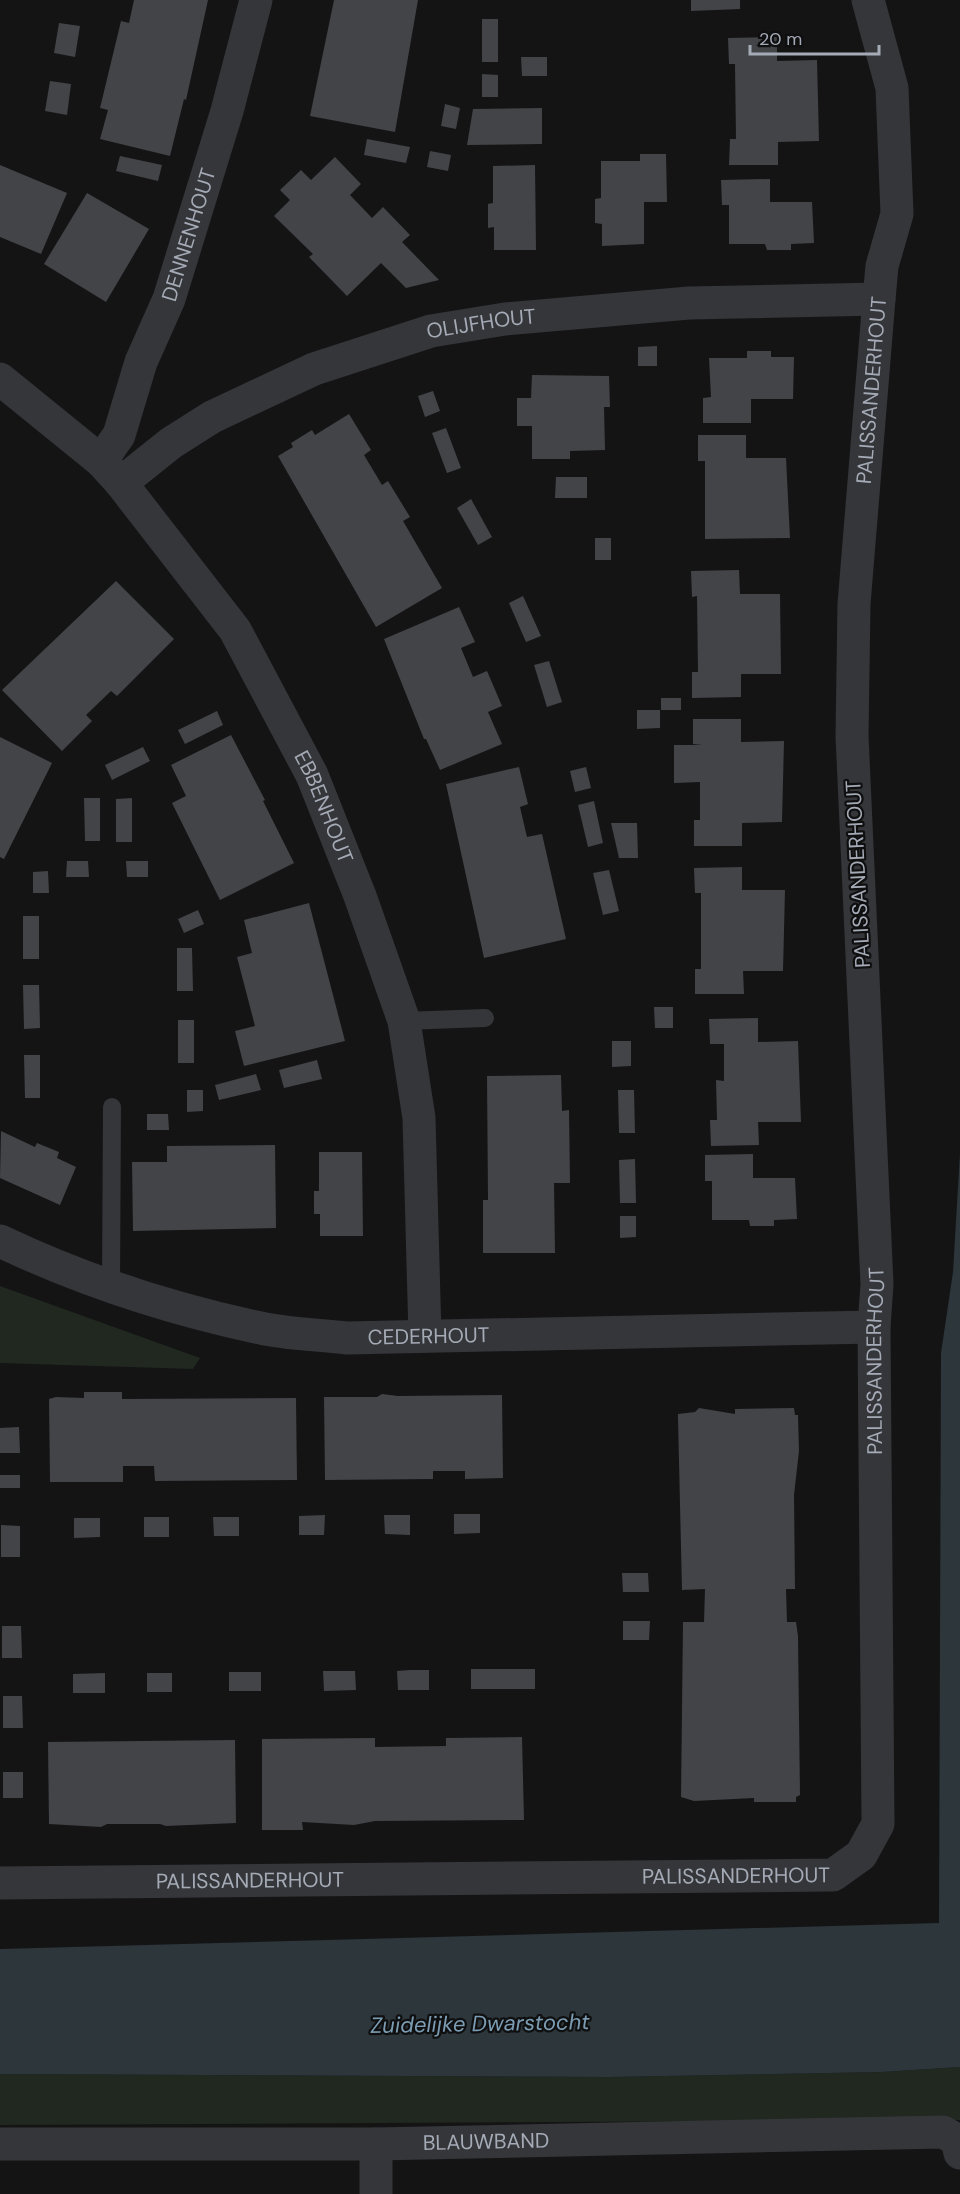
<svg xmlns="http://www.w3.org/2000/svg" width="960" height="2194" font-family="'DM Sans',sans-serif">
<rect width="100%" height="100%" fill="#141415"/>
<!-- green -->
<g fill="#202820">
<polygon points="0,1286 200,1358 193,1369 0,1363"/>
<polygon points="960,2067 960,2120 0,2125 0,2074 610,2077 882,2072"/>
</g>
<!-- water -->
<polygon fill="#2c363b" points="960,1153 960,2067 882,2072 610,2077 0,2074 0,1949 939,1923 941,1353 953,1272"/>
<!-- building -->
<g fill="#434448">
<polygon points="134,0 208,0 186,100 184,99 170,156 100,139 108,110 100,108 121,21 129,23"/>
<polygon points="334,0 418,0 395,132 310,116"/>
<polygon points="691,0 740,0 740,9 691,11"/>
<rect x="482" y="19" width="16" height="43"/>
<polygon points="59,23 80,26 75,57 54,53"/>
<polygon points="777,37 777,61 817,60 819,141 778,142 778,165 729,165 730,139 736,139 735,64 729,64 728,38"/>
<polygon points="521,57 547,57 547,76 522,76"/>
<polygon points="482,74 498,75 498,97 482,97"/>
<polygon points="50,81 71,84 67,115 45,111"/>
<polygon points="445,104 460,108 456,129 441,126"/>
<polygon points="542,108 542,144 467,145 473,109"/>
<polygon points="367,139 410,147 406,163 364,155"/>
<polygon points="430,151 451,155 448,171 427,167"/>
<polygon points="640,154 666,154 667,202 644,202 644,244 602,246 602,224 595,223 595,199 601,198 601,161 640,161"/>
<polygon points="120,156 162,165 158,181 116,171"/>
<polygon points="335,157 361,184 350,195 372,218 383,207 410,235 402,242 439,280 406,288 381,263 347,296 309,257 313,254 274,216 290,200 280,190 301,170 311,180"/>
<polygon points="0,165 67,193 41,254 0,237"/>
<polygon points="535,165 536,250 494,250 494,227 488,228 488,204 493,203 493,166"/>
<polygon points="770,179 770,202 812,202 814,243 791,244 791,250 767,250 765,244 729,244 729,205 722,205 721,180"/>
<polygon points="87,193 149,229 106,302 44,264"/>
<polygon points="657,346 657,366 638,366 638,347"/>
<polygon points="747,351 771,351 771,357 794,357 793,399 751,399 751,423 703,423 703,398 711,397 709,358 747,358"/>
<polygon points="532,375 609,376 610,407 604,407 605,450 570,451 570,459 532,459 532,426 517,426 517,398 531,398"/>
<polygon points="433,391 440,411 425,417 418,396"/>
<polygon points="349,414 371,450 364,455 382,485 388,481 410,517 403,521 442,588 376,627 278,456 293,447 291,443 312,430 315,435"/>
<polygon points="446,428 461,468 447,473 432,433"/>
<polygon points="698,435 746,435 746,458 786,458 790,538 705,539 705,461 698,461"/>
<polygon points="556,477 587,477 587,498 555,498"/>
<polygon points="471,499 492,537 478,545 457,508"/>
<rect x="595" y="538" width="16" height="22"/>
<polygon points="739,570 740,594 780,594 781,674 741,674 741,697 692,698 692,672 698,672 697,596 692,597 691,571"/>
<polygon points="116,581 174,639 117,696 111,691 86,715 92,721 62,751 2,690"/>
<polygon points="523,596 541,636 526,642 509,603"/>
<polygon points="459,607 475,642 461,648 473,677 487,671 502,706 488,712 502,744 440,770 426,739 424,739 384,639"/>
<polygon points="549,661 562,702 547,707 534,665"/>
<rect x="661" y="698" width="20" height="12"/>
<polygon points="637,710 660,710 660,728 637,729"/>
<polygon points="217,711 223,725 185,744 178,730"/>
<polygon points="693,719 741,719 741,742 784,741 782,822 742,823 742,846 694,846 694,820 700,820 700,782 674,783 674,745 702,745 693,744"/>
<polygon points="231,735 265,800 263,801 294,863 220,900 172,803 186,796 171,765"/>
<polygon points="0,737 52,763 4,859 0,857"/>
<polygon points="143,747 150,761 112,780 105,765"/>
<polygon points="519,767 528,804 520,807 527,837 542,834 566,939 484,958 446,784"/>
<polygon points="586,767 591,788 575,792 570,771"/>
<polygon points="84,798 100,798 100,841 85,841"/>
<polygon points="132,798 132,842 116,842 116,799"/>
<polygon points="594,801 603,843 588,847 578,805"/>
<polygon points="611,823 637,823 638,858 619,858"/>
<polygon points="67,861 88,861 89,877 66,877"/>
<polygon points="126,861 148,861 148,877 127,877"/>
<polygon points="742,867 742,890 785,890 783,971 743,971 744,994 695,994 695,969 701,969 701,893 695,893 694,868"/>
<polygon points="609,870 619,911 603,915 593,873"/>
<polygon points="48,871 49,893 33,893 33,872"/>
<polygon points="309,903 345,1041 244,1066 235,1031 255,1026 237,957 252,953 244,920"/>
<polygon points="198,910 204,924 184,933 178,919"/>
<rect x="23" y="916" width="16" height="43"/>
<polygon points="177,948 192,948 193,991 177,991"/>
<polygon points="23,985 39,985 40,1028 24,1029"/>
<polygon points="654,1007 673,1007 673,1028 655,1028"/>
<polygon points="758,1018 758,1042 798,1041 801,1122 758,1122 759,1145 711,1146 710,1120 717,1120 716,1080 724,1081 724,1044 710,1044 709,1019"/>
<rect x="178" y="1020" width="16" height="43"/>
<polygon points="612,1041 631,1041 631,1066 612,1067"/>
<polygon points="24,1055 40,1055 40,1098 25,1098"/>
<polygon points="317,1060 322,1079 284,1088 279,1070"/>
<polygon points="256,1074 261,1090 219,1100 215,1085"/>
<polygon points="561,1075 562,1111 569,1110 570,1183 554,1183 555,1253 483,1253 483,1200 488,1200 487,1076"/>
<polygon points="187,1090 203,1090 203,1111 187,1112"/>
<polygon points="618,1090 634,1090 635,1133 619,1133"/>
<polygon points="147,1114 168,1114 169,1130 147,1130"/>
<polygon points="1,1131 35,1147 37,1143 59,1152 57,1158 76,1167 60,1205 0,1178"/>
<polygon points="275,1145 276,1228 133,1231 132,1162 167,1162 167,1146"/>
<polygon points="319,1152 362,1152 363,1236 320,1236 320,1214 314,1214 314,1191 319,1191"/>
<polygon points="753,1154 753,1178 795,1178 797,1219 774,1220 774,1226 750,1226 749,1220 712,1220 712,1181 705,1181 705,1155"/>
<polygon points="635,1159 636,1203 620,1203 619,1160"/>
<polygon points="620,1216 636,1216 636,1237 620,1238"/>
<polygon points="84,1392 122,1392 122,1399 296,1398 297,1480 155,1481 154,1466 123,1466 123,1482 50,1482 49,1399 56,1397 84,1398"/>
<polygon points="382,1394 398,1396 502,1395 503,1478 465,1479 465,1471 433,1471 433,1479 325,1480 324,1397 377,1397"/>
<polygon points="699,1408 735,1414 735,1409 794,1408 795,1415 798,1415 799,1451 794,1495 795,1589 786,1589 787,1622 796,1622 798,1636 800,1795 796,1797 796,1802 754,1802 754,1798 694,1801 681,1797 683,1622 704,1622 705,1589 682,1590 678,1418 678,1414 695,1412"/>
<polygon points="19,1427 20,1453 0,1453 0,1428"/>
<rect x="0" y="1475" width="20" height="13"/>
<polygon points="454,1514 480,1514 480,1533 454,1534"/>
<polygon points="325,1515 324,1535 299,1535 299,1516"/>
<polygon points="384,1515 410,1515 410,1535 385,1534"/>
<rect x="144" y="1517" width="25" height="20"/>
<polygon points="213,1517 239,1517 239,1536 214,1536"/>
<polygon points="74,1518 100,1518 100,1537 74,1538"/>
<polygon points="1,1525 20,1526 20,1557 1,1557"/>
<polygon points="622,1573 648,1573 649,1592 623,1592"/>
<polygon points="623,1621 650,1621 649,1640 623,1640"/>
<polygon points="2,1626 21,1626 22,1658 2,1658"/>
<rect x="471" y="1669" width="64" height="20"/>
<polygon points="410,1670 429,1670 429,1690 398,1690 397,1671"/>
<polygon points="323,1671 355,1671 356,1690 324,1691"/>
<rect x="229" y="1672" width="32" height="19"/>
<polygon points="105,1673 105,1693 73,1693 73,1674"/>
<rect x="147" y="1673" width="25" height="19"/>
<polygon points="3,1696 22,1696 23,1728 3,1728"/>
<polygon points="522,1737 524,1820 375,1821 354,1825 302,1822 303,1830 262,1830 262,1739 375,1738 375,1747 446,1746 446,1738"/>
<polygon points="235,1740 236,1823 166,1826 160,1824 107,1824 101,1827 49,1824 48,1742"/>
<rect x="3" y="1772" width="20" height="26"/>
</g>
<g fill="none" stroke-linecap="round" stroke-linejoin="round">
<!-- lane -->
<g stroke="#35363a" stroke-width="18">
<polyline points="404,1021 485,1018"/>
<polyline points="111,1287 112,1107"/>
</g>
<!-- street -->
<g stroke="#35363a" stroke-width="33">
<path id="s1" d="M0,379L101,461L121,483L235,630L312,775L360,896L404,1021L419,1118L425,1336"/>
<path id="s2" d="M101,461L119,435L141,362L169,299L227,111L256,0"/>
<path id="s3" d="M121,483L171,443L212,417L314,369L431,331L505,319L689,303L879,299"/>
<path id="s4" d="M0,1241C84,1281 174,1310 265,1329C292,1334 320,1335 347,1338L874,1327"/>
<path id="s5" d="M0,1883L833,1875L861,1855L878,1824L874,1327L877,1284L852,736L854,604L879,299L882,266L897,214L892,88L868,0"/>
<path id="s6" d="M0,2144H376L943,2132L957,2140L960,2153"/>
<polyline points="376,2144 376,2194"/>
</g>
</g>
<g text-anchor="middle" stroke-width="4.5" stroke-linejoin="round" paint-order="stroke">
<!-- street labels -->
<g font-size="21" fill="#a5abb6" stroke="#0f0f10">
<text dy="7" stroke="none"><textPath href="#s2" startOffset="244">DENNENHOUT</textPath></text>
<text dy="7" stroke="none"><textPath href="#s3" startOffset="399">OLIJFHOUT</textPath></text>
<text dy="7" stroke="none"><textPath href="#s5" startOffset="2338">PALISSANDERHOUT</textPath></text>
<text dy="7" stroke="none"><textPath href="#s1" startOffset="544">EBBENHOUT</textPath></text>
<text transform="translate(858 874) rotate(-93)" y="7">PALISSANDERHOUT</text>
<text dy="7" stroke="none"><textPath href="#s4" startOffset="444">CEDERHOUT</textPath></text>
<text dy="7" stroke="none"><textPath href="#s5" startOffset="1366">PALISSANDERHOUT</textPath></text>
<text dy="7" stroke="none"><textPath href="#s5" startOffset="736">PALISSANDERHOUT</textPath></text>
<text dy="7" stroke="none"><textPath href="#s5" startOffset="250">PALISSANDERHOUT</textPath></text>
<text dy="7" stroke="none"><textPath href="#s6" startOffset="486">BLAUWBAND</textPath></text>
</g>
<!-- water labels -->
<g font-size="22" font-style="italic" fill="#7b9cb2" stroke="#0f0f10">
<text transform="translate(480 2023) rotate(-1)" y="8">Zuidelijke Dwarstocht</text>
</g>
</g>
<!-- scale -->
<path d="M750 45v9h129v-9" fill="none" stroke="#a5abb6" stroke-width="3"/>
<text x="759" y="45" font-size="18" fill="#a5abb6" stroke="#0f0f10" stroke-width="4.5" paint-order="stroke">20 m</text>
</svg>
